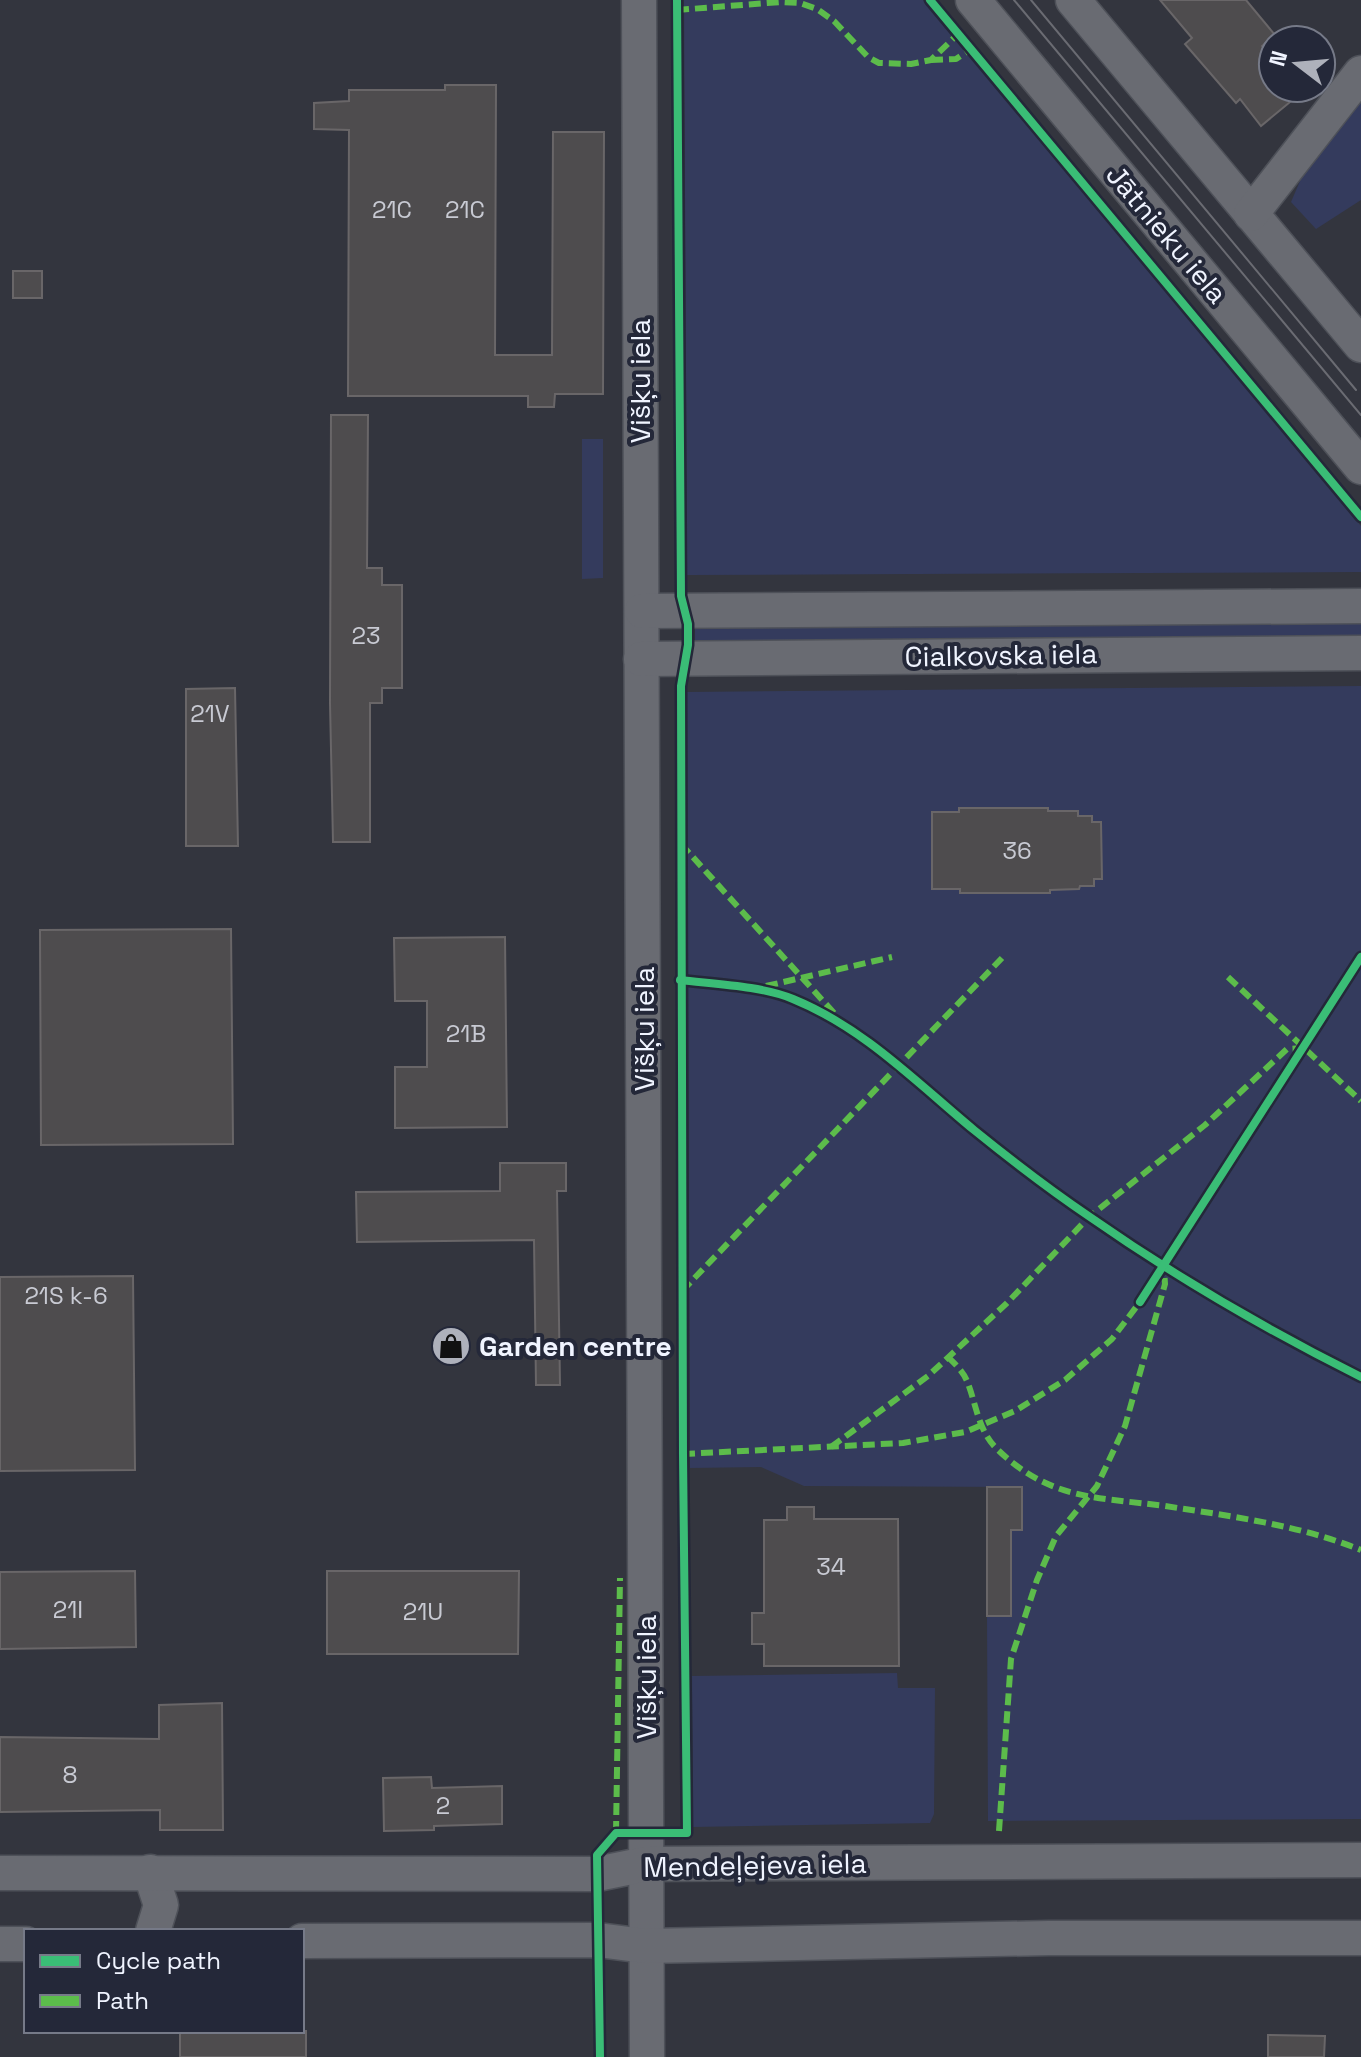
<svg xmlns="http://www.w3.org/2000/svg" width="1361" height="2057" font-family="'Space Grotesk',sans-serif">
<rect width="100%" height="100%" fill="#33353e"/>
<!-- green -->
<g fill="#343b5d">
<polygon points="684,0 923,0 1361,526 1361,572 687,575"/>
<polygon points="1361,97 1361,200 1316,229 1291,202 1306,167"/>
<polygon points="582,439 603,439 603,578 582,579"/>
<polygon points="1361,619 1361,642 695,646 695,623"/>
<polygon points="1361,686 1361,1819 988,1821 987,1616 1011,1616 1011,1530 1022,1530 1022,1487 804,1486 761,1467 690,1468 687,692"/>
<polygon points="897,1673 898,1688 935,1688 934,1814 930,1823 693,1827 692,1676"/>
</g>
<!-- building -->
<g fill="#4e4c4e" stroke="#696668" stroke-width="2">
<polygon points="1160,0 1246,0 1275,35 1262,46 1273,58 1273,88 1307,88 1261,126 1240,99 1236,103 1185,44 1192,38"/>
<polygon points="445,85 496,85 495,355 552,355 553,132 604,132 603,394 555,394 554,407 528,407 528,396 348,396 349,130 314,129 314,103 349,101 349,90 445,90"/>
<rect x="13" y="271" width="29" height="27"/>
<polygon points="331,415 368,415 367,568 382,568 382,585 402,585 402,688 382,688 382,703 370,703 370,842 333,842 330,703"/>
<polygon points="235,688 238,846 186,846 186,689"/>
<polygon points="959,808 1048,808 1048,811 1078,811 1078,816 1092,816 1092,822 1101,822 1102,879 1094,879 1094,886 1080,886 1079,889 1050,890 1050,893 960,893 960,889 932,889 932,812 959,812"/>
<polygon points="231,929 233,1144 41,1145 40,930"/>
<polygon points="505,937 507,1127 395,1128 395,1067 427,1067 427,1001 395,1001 394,938"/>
<polygon points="500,1163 566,1163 566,1191 557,1191 560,1385 536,1385 534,1240 357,1242 356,1192 500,1191"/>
<polygon points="133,1276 135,1470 0,1471 0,1277"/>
<polygon points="987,1487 1022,1487 1022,1530 1011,1530 1011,1616 987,1616"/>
<polygon points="787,1507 814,1507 814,1519 898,1519 899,1666 764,1666 764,1644 752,1644 752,1613 764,1613 764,1520 787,1520"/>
<polygon points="135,1571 136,1647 0,1649 0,1572"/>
<polygon points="327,1571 519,1571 518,1654 327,1654"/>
<polygon points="222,1703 223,1830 160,1830 160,1810 0,1812 0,1737 159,1739 159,1705"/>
<polygon points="431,1777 432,1788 502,1786 502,1824 434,1826 434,1830 384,1831 383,1778"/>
<rect x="180" y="2031" width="126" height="26"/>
<polygon points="1268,2035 1325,2036 1324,2057 1268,2057"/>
</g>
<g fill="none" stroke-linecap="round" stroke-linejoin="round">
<defs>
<g id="minor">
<polyline points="639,0 647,2057"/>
<polyline points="973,0 1361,467"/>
<polyline points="1073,0 1361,345"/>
<polyline points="1251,214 1361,73"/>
<polyline points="642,611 1361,606"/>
<polyline points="641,659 1361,653"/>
<polyline points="150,1872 161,1905 153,1931"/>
<polyline points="0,1873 597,1874 646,1864 1361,1860"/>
<polyline points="302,1941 598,1940 645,1946 1049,1938 1361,1938"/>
<polyline points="0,1944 26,1944"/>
</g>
</defs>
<!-- minor casing -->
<use href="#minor" stroke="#4e5159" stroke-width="37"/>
<!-- minor -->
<use href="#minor" stroke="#696b72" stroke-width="34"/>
<!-- tram -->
<g stroke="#6a6b72" stroke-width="2">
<polyline points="1014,0 1361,415"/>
<polyline points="1031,0 1356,390"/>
</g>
<!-- quiet -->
<g stroke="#5cbc4b" stroke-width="6" stroke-dasharray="12 6" stroke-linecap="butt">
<polyline points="677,10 781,2 800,3 817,9 834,21 868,57 879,63 911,64 931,60 958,34"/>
<polyline points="931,60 956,59 971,49"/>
<polyline points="681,844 834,1013"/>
<polyline points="1228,977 1361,1101"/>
<polyline points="766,986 892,957"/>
<polyline points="682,1291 1002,958"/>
<path d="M948,1357C955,1364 963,1371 967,1381C976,1403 978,1430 996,1448C1049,1500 1096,1497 1165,1506C1230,1516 1299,1525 1361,1550"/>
<polyline points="831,1447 928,1376 1007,1303 1089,1217 1205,1125 1287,1049 1303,1048"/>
<polyline points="683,1454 903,1443 965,1432 1015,1411 1065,1380 1112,1339 1140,1302"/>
<polyline points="999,1831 1011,1659 1037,1580 1056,1536 1097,1486 1125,1426 1165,1284 1164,1269"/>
<polyline points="616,1833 620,1578"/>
</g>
<defs>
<g id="cycleway">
<polyline points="930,0 1361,517"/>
<path d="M680,980C713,984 763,986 793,999C864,1028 916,1082 974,1130C1011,1160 1050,1190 1090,1217C1176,1277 1267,1330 1361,1377"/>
<polyline points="1140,1302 1361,957"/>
<polyline points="600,2057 597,1855 616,1833 687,1833 683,1454 681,686 688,645 688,624 681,596 677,0"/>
</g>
</defs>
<!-- cycleway casing -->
<use href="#cycleway" stroke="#242839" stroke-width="13"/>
<!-- cycleway -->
<use href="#cycleway" stroke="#3abd76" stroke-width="8"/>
</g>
<!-- icons -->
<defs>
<symbol id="shop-disc" viewBox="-11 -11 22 22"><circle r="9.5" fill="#aeb1bb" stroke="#242839"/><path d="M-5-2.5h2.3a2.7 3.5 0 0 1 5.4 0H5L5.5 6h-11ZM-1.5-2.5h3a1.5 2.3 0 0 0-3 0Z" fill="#111"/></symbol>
</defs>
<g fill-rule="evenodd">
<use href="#shop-disc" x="429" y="1324" width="44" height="44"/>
</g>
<g text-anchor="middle" stroke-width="8" stroke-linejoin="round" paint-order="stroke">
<!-- number labels -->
<g font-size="24" fill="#c8cad3">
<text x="392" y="218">21C</text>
<text x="465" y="218">21C</text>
<text x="366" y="644">23</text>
<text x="210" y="722">21V</text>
<text x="1017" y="859">36</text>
<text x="466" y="1042">21B</text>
<text x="66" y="1304">21S k-6</text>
<text x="831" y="1575">34</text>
<text x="68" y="1618">21I</text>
<text x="423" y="1620">21U</text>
<text x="70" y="1783">8</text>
<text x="443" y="1814">2</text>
</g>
<!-- street labels -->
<g font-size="28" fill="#f0f4ff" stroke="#242839">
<text transform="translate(1167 234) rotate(50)" y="10">Jātnieku iela</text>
<text transform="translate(640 381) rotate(-90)" y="10">Višķu iela</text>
<text transform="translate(1001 655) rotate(-1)" y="10">Cialkovska iela</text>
<text transform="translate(644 1029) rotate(-90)" y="10">Višķu iela</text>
<text transform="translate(646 1677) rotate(-90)" y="10">Višķu iela</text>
<text transform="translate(755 1865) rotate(-1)" y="10">Mendeļejeva iela</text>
</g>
<!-- poi labels -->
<g font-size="28" font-weight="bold" fill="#f0f4ff" stroke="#242839" text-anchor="start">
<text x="479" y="1356">Garden centre</text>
</g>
</g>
<!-- legend -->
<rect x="24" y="1929" width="280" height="104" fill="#242839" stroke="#767a88" stroke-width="2"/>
<rect x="40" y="1955" width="40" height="12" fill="#3abd76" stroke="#767a88" stroke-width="2"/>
<text x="96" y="1969" font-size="24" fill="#f0f4ff">Cycle path</text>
<rect x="40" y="1995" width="40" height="12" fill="#5cbc4b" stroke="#767a88" stroke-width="2"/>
<text x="96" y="2009" font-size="24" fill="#f0f4ff">Path</text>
<!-- north arrow -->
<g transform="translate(1297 64) rotate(286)"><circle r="38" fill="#242839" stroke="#767a88" stroke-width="2"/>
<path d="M0-6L14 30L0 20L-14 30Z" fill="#aeb1bb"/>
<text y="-12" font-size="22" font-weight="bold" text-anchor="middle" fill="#f0f4ff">N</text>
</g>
</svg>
